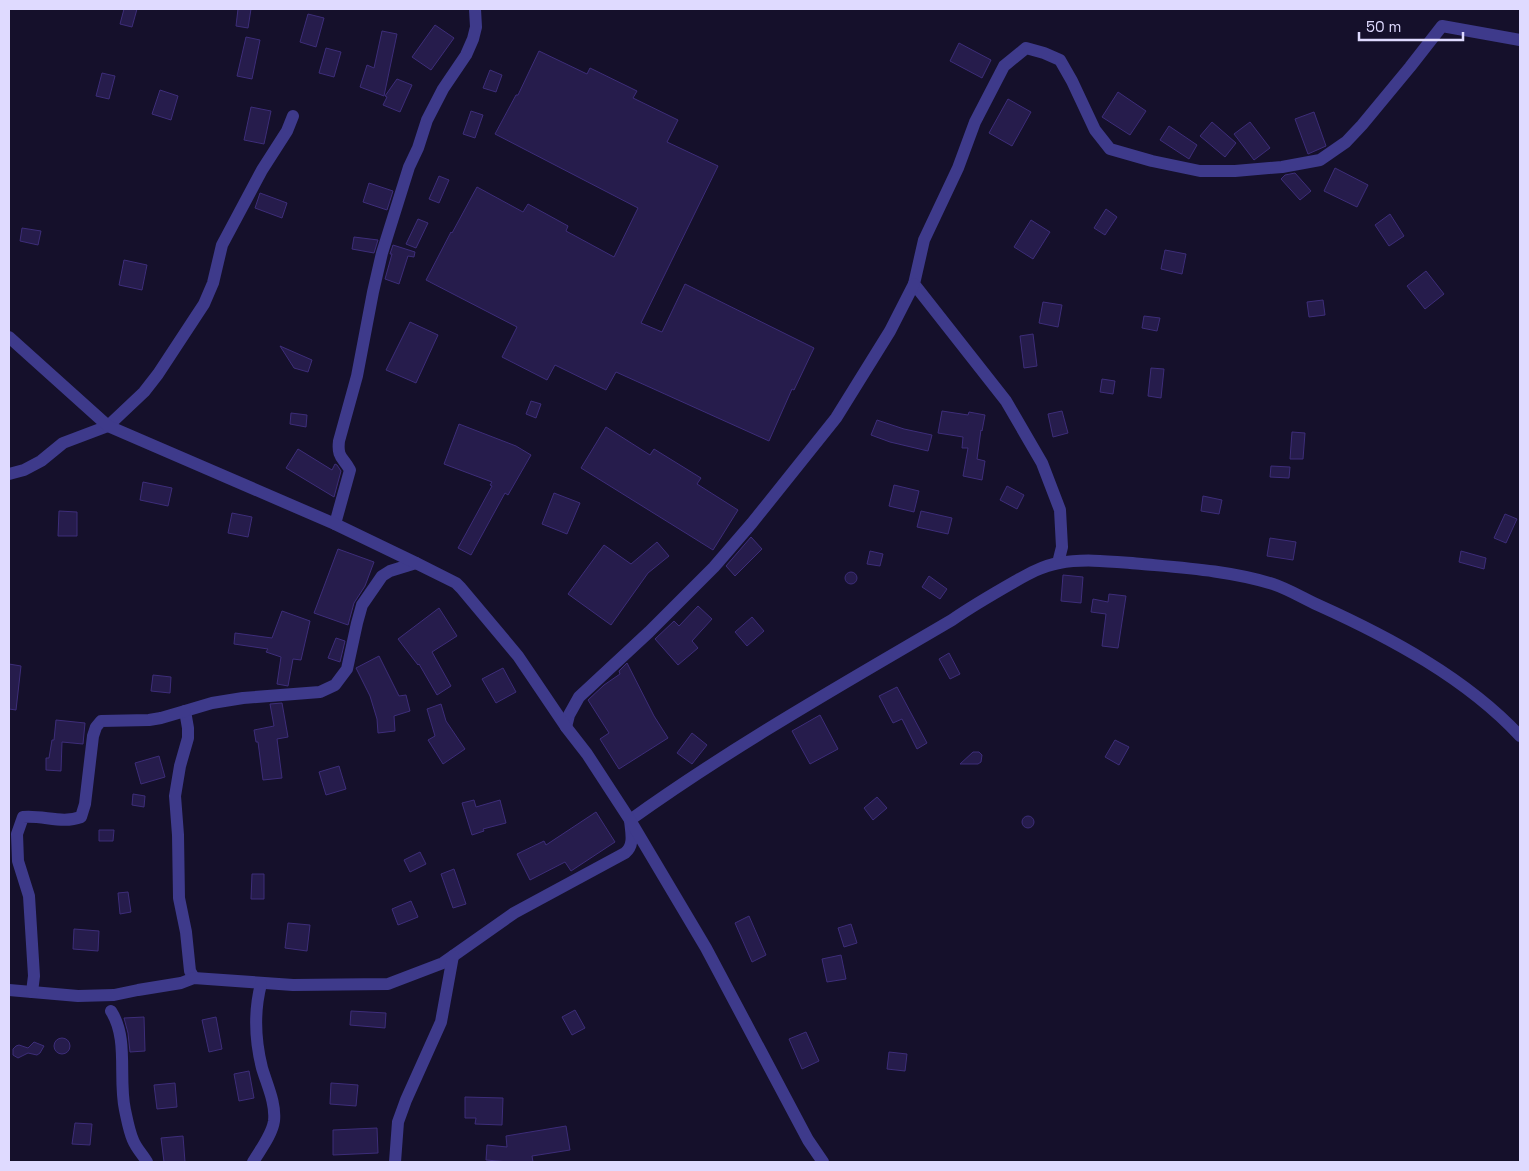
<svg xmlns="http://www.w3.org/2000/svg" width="1529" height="1171" font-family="'Space Grotesk',sans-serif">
<rect width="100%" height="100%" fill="#15102b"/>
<!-- building -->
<g fill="#261c4c" stroke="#3d2d79">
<polygon points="124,9 137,9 132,27 120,24"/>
<polygon points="238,9 251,9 248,28 236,26"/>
<polygon points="308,14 324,18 316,47 300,42"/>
<polygon points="435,25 454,38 431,70 412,57"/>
<polygon points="382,31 397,34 384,96 360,87 367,65 374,68"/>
<polygon points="246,37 260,40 252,79 237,76"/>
<polygon points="959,43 991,60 982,78 950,61"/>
<polygon points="326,48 341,52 334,77 319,73"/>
<polygon points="539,51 587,74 590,68 637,91 633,98 678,120 667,142 718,166 641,323 662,332 685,284 814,348 794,390 792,389 769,441 616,372 606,390 555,365 547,380 502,357 517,327 426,280 451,232 452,233 477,187 523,212 528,204 568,226 566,231 614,257 638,208 495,134 516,95 518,95"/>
<polygon points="490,70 502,75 496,92 483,88"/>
<polygon points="102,73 115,76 109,99 96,96"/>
<polygon points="397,79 412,85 400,112 383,105 387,97 385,96"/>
<polygon points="160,90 178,96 171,120 152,114"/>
<polygon points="1118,92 1146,111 1130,135 1102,117"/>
<polygon points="1008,99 1031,112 1012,146 989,133"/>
<polygon points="251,107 271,111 264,144 244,140"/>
<polygon points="471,111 483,115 475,138 463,134"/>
<polygon points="1314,112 1326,146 1308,154 1295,119"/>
<polygon points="1212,122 1236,143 1225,157 1200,136"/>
<polygon points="1250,122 1270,148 1254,160 1234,134"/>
<polygon points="1169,126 1197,145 1189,159 1160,140"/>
<polygon points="1335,168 1368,185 1357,207 1324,191"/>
<polygon points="1295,173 1311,191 1300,200 1281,179 1285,175"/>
<polygon points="439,176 449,180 439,203 429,199"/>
<polygon points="369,183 393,191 387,210 363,202"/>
<polygon points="260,193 287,203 282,218 255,208"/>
<polygon points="1106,209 1117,217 1105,235 1094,228"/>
<polygon points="1390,214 1404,236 1389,246 1375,225"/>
<polygon points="418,219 428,223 416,248 406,244"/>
<polygon points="1031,220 1050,232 1033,259 1014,247"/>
<polygon points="22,228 41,231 38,245 20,241"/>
<polygon points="354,237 378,240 374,253 352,249"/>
<polygon points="393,245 415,252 414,257 408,256 399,284 385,279 392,254 390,254"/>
<polygon points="1165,250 1186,254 1182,274 1161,269"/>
<polygon points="124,260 147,265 142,290 119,285"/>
<polygon points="1426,271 1444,294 1425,309 1407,286"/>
<polygon points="1323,300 1325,315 1309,317 1307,302"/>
<polygon points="1043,302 1062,305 1058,327 1039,323"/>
<polygon points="1144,316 1160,318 1157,331 1142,328"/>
<polygon points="410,322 438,335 416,383 386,370"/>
<polygon points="1033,334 1037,366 1024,368 1020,336"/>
<polygon points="280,346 312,360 308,372 294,368"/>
<polygon points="1151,368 1164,369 1161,398 1148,396"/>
<polygon points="1102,379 1115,381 1113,394 1100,392"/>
<polygon points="531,401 541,404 536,418 526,414"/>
<polygon points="942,411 968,415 969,412 985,415 982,431 981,430 977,459 985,461 982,480 963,476 968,448 962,448 963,437 938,433"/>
<polygon points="1062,411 1068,433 1053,437 1048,414"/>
<polygon points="291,413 307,415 306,427 290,424"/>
<polygon points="877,420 904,429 932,435 928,451 890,442 871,435"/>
<polygon points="459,424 516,446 531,455 508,495 505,493 471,555 458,548 492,486 490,485 492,482 444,464"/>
<polygon points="606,427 650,455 654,449 701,478 697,484 738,510 713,550 581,468"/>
<polygon points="1292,432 1305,433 1303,459 1290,459"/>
<polygon points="298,449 332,470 335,464 337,465 341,471 334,497 286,468"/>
<polygon points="1271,466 1290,467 1289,478 1270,477"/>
<polygon points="143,482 172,488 168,506 140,500"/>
<polygon points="894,485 919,491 914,512 889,506"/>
<polygon points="1007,486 1024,495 1017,509 1000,500"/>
<polygon points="554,493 580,503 567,534 542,524"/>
<polygon points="1203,496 1222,500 1219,514 1201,511"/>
<polygon points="59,511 77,512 77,536 58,536"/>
<polygon points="921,511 952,518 948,534 917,527"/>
<polygon points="232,513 252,517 248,537 228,533"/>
<polygon points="1505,514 1517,519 1506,543 1494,538"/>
<polygon points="751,537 762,549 735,576 726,566"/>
<polygon points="1270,538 1296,542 1293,560 1267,556"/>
<polygon points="657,542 669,556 648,573 611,625 568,594 604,545 631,564"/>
<polygon points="338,549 374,562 365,586 354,603 348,625 314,613"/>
<polygon points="870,551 883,554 880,566 867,564"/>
<polygon points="1461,551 1486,558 1484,569 1459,562"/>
<circle cx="851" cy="578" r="6"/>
<polygon points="1063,575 1083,577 1081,603 1061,601"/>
<polygon points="929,576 947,589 940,599 922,587"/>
<polygon points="1109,594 1126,596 1118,648 1102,646 1106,614 1091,612 1093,599 1108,602"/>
<polygon points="698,606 712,619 692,641 698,648 678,665 655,639 674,621 679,626"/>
<polygon points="439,608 457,636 432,652 451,686 437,695 419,664 418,665 398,639"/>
<polygon points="282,611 310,621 301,660 293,659 288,686 277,684 281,657 266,652 268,649 234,644 235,633 272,638"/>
<polygon points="752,617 764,631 747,646 735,632"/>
<polygon points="336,638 345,641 340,662 328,658"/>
<polygon points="949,653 960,674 950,679 939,659"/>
<polygon points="379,656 399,696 406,695 410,711 394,716 395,731 378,733 377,719 370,696 356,668"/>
<polygon points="627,663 654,716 668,738 619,769 600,739 609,733 588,700 604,685 620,674 619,671"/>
<polygon points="9,664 21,666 16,710 9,709"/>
<polygon points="503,668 516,692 496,703 482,679"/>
<polygon points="153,675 171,677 170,693 151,691"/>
<polygon points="897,687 927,743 917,749 902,719 893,723 879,696"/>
<polygon points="282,703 288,737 277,739 282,778 263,780 258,742 256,742 254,730 274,726 270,704"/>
<polygon points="441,704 446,721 465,749 443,764 428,740 435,736 427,709"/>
<polygon points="820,715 838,749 810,764 792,731"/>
<polygon points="56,720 85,723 83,744 62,742 61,771 46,770 46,758 49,758 52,740 54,740"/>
<polygon points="692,733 707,745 692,764 677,753"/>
<polygon points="1115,740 1129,747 1119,765 1105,757"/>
<polygon points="973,752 979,752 982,755 981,762 978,764 960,764"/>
<polygon points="159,756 165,777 141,784 135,763"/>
<polygon points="339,766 346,789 326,795 319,772"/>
<polygon points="133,794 145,796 144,807 132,805"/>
<polygon points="877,797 887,808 873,820 864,808"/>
<polygon points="474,800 476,807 500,800 506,823 483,829 484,831 472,835 462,803"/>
<polygon points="596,812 615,842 571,871 565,862 530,880 517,854 544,841 546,845"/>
<circle cx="1028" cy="822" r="6"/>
<polygon points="99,830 114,830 113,841 99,841"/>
<polygon points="420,852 426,864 410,872 404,860"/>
<polygon points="454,869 466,904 453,908 441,874"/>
<polygon points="252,874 264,874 264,899 251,899"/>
<polygon points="128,892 131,912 120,914 118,893"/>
<polygon points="411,901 418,917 398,925 392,909"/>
<polygon points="749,916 766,955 752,962 735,923"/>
<polygon points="288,923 310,925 307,951 285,948"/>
<polygon points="851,924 857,943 844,947 838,928"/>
<polygon points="74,929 99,931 98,951 73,949"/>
<polygon points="841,955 846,979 827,982 822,959"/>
<polygon points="575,1010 585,1028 572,1035 562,1017"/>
<polygon points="351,1011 386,1013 385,1028 350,1025"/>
<polygon points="144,1017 145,1051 130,1052 128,1033 124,1018"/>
<polygon points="216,1017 222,1049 209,1052 202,1020"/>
<polygon points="806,1032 819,1061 802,1069 789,1039"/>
<circle cx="62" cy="1046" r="8"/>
<polygon points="34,1042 44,1046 40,1053 37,1055 28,1053 18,1058 13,1055 13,1049 16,1046 19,1045 28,1048"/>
<polygon points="889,1052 907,1054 905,1071 887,1069"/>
<polygon points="249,1071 254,1098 239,1101 234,1074"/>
<polygon points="175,1083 177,1107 157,1109 154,1085"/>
<polygon points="331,1083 358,1085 356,1106 330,1104"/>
<polygon points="465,1097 503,1098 502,1125 475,1124 476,1118 465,1118"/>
<polygon points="75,1123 92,1124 90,1145 72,1144"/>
<polygon points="566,1126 570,1150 532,1156 533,1162 509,1162 486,1160 487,1145 507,1147 506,1136"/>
<polygon points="377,1128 378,1153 333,1155 333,1130"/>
<polygon points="183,1136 185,1162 164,1162 161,1138"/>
</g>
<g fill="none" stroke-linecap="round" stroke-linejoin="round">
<!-- minor -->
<g stroke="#3e3a8b" stroke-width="12">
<polyline points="9,474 24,470 41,461 63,443 108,426 144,392 158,374 204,304 213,283 222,245 262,170 287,131 293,116"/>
<path d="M335,524L350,470C343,457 337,458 339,441L357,376L373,292L382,253L409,167L418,148L427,120L443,89L466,55L473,39L476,27L475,9"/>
<polyline points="1058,563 1062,547 1060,510 1042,463 1006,401 914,284 924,240 958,168 975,122 1004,66 1026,48 1044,53 1060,60 1072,81 1095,130 1110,149 1152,161 1200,171 1235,171 1282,167 1320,160 1346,142 1362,125 1410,67 1442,26 1520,40"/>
<polyline points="566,727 569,715 579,697 649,632 714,567 752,523 836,418 890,331 914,284"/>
<polyline points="194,978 190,971 186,932 179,898 178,835 175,796 180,766 188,738 188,728 185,711 212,703 243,698 320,692 335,685 347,669 357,623 362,605 382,576 390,571 416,563"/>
<path d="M9,990L78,996L114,995L138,990L181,983L194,978L293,985L388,984L443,963L514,913L625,853C635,845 631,832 630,820C733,746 843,684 952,620C972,606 993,594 1014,582C1028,574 1042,566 1059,563C1086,558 1115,562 1142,564C1186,568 1231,571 1273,584C1288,589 1303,598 1318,605C1389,637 1466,678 1520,736"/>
<path d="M32,992L34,976L29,896L18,861L17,834L23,817C43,815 62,824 81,817L85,804L93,736L96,727L101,721L149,720L161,718L185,711"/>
<path d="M111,1011C129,1039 118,1078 125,1110C127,1119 129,1131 133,1140C136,1148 143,1155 147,1162"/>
<path d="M253,1162C260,1150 272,1135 274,1121C276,1103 267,1085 262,1068C255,1040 254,1011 261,984"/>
<polyline points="395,1162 398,1122 406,1100 441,1022 453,956"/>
</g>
<!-- tertiary -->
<polyline stroke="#3e3a8b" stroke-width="12" points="9,337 108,426 335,524 416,563 456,583 461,588 518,656 566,727 587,754 630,820 706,948 808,1140 823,1162"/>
</g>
<!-- border -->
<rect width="1529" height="1171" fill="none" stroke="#dfdaff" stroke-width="20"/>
<!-- scale -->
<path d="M1359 32v8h104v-8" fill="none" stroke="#dfdaff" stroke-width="2.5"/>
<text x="1366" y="32" font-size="15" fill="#dfdaff" stroke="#15102b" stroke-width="4" paint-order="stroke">50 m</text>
</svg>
